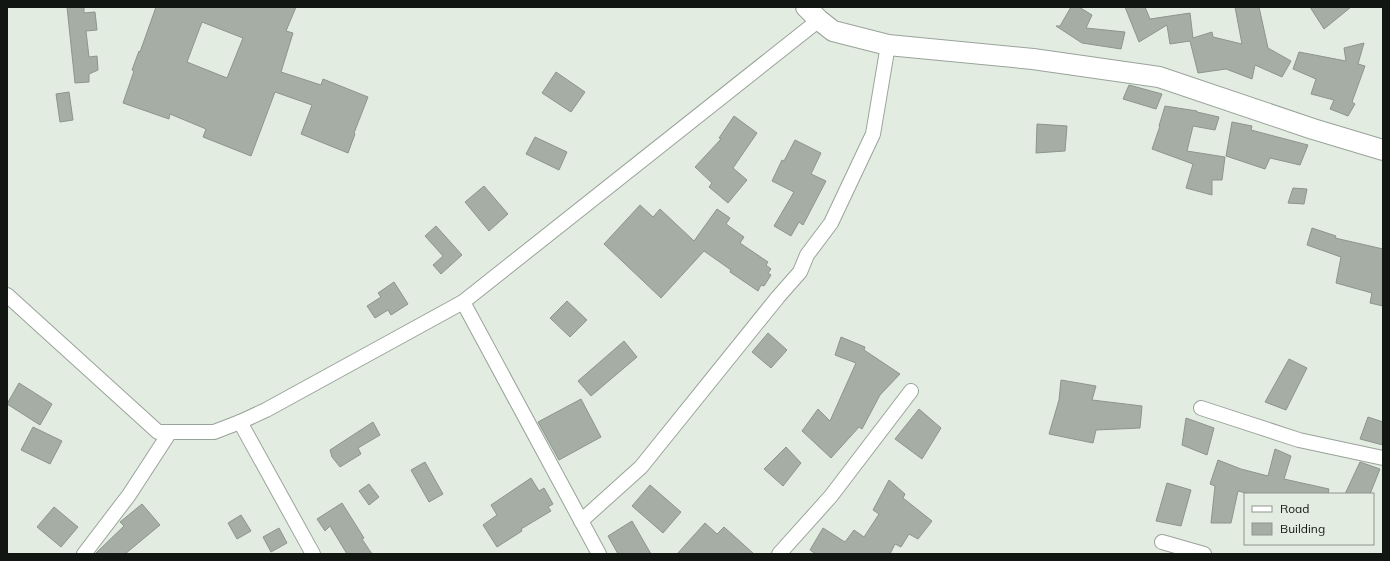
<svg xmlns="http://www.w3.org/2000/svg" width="1390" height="561" font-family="Mulish,sans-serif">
<rect width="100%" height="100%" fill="#e2ece1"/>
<!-- building -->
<g fill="#a5ada4" stroke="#8d958c" fill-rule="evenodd">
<polygon points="67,7 84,7 84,13 95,12 97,30 86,31 89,57 97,56 98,70 89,74 89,82 75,83"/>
<path d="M156,7H296L286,31L293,33L281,72L321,85L323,79L368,97L354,133L355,134L348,153L301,134L312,105L275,92L251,156L203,137L206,129L170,114L169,119L123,103L134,71L132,70L139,51L140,52ZM202,22L243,38L227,78L187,62Z"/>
<polygon points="1071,7 1079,7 1092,15 1086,28 1125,32 1121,49 1082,43 1056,26 1060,26"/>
<polygon points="1125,7 1145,7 1150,19 1190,13 1193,38 1212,32 1213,37 1242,44 1235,7 1259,7 1268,48 1291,61 1282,77 1255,65 1252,79 1226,69 1198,73 1190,41 1170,44 1167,25 1139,42"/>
<polygon points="1310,7 1351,7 1324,29"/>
<polygon points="1364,43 1358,64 1365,66 1352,102 1355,104 1348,116 1330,109 1334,100 1311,94 1316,79 1293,69 1299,52 1346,61 1344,48"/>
<polygon points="556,72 585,92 571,112 542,93"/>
<polygon points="1129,85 1162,94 1156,109 1123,99"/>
<polygon points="69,92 73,120 60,122 56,94"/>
<polygon points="1165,106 1197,111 1197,112 1219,117 1215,130 1193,126 1187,151 1225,157 1222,180 1212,180 1212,195 1186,188 1193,164 1152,149 1160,126 1159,126"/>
<polygon points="734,116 757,133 733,168 747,180 728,203 709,187 712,183 695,167 721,139 719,138"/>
<polygon points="1232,122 1252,126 1251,130 1308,145 1300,165 1270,158 1265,169 1226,156"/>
<polygon points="1037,124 1067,126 1065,151 1036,153"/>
<polygon points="535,137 567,152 559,170 526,154"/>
<polygon points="795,140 821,153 811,174 826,181 803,225 799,222 791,236 774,226 794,192 772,181 782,160 784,161"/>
<polygon points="484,186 508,214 489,231 465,202"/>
<polygon points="1293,188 1307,189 1304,204 1288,203"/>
<polygon points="640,205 653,217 660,209 694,241 717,209 730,218 726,224 744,237 740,243 768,262 766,265 771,269 768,273 771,275 764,286 761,285 758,291 730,272 731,270 704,251 661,298 604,244"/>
<polygon points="436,226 462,255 441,274 433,265 443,256 425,236"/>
<polygon points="1312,228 1336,236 1335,238 1383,249 1383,306 1370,303 1372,293 1336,283 1341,257 1307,245"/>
<polygon points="394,282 408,304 391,315 388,310 375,318 367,306 381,297 378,293"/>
<polygon points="567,301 587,320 570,337 550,318"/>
<polygon points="768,333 787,350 771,368 752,352"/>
<polygon points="841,337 865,347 864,350 900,374 880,395 862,429 859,427 831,458 802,431 818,409 830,421 856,363 835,355"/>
<polygon points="624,341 637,357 591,396 578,381"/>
<polygon points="1289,359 1307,368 1286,410 1265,402"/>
<polygon points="1061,380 1096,386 1092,400 1142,406 1140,428 1096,430 1093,443 1049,434 1059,400"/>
<polygon points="19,383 52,404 40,425 7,404"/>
<polygon points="581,399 601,437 559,460 538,422"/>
<polygon points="919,409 941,428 922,459 895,439"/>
<polygon points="1368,417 1383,422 1383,445 1360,439"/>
<polygon points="1186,418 1214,428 1207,455 1182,445"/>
<polygon points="373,422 380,435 358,448 361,454 340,467 332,457 330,450"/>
<polygon points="33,427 62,441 50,464 21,450"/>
<polygon points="786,447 801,463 783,486 764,469"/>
<polygon points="1275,449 1291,456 1284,479 1329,489 1328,494 1250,494 1238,491 1231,523 1211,523 1215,486 1210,484 1218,460 1241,469 1268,476"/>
<polygon points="425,462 443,494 429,502 411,470"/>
<polygon points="1360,462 1380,469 1370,494 1345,494"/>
<polygon points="531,478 539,491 544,488 553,504 548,507 551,511 521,529 522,531 497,547 483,525 497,515 491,505"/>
<polygon points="889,480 905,494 903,498 932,521 918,539 909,534 901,547 895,544 890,554 816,554 810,550 823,528 845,542 854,530 864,537 879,514 873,510"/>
<polygon points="1167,483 1191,490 1181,526 1156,521"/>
<polygon points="369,484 379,497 369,505 359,491"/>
<polygon points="650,485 681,512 663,533 632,506"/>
<polygon points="342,503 364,538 362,539 372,554 347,554 330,526 325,531 317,519"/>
<polygon points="142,504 160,525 125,554 95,554 124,526 120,522"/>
<polygon points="54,507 78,527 61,547 37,527"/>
<polygon points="241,515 251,531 237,539 228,523"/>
<polygon points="632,521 651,554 618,554 608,536"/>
<polygon points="705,523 717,534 724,527 754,554 677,554"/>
<polygon points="279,528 287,543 271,552 263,537"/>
</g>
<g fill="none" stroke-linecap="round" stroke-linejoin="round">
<defs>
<g id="street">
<polyline points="7,295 158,432 214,432 240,422 266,410 463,302 819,20"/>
<polyline points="463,302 599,554"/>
<polyline points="1201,408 1299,440 1383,458"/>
<polyline points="240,422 313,554"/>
<polyline points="581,521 641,467 778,297 800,272 807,255 831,223 873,134 888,45"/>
<polyline points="1162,542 1204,554"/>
<polyline points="84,554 129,495 170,432"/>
<polyline points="779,554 831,496 911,391"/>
</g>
<polyline id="secondary" points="806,7 819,20 833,31 888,45 1033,59 1159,77 1313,129 1383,150"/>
</defs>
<!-- street casing -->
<use href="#street" stroke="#9aa39a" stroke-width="16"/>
<!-- secondary casing -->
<use href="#secondary" stroke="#9aa39a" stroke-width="22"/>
<!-- street -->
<use href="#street" stroke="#fff" stroke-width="14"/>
<!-- secondary -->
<use href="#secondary" stroke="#fff" stroke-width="20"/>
</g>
<!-- border -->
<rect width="1390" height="561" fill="none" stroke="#121612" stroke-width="16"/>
<!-- legend -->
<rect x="1244" y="493" width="130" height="52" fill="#e2ece1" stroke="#8f968e"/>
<rect x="1252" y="506" width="20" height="6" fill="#ffffff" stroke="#8f968e"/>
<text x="1280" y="513" font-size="12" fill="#121612">Road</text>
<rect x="1252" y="523" width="20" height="12" fill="#a5ada4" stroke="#8f968e"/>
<text x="1280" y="533" font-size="12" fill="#121612">Building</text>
</svg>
